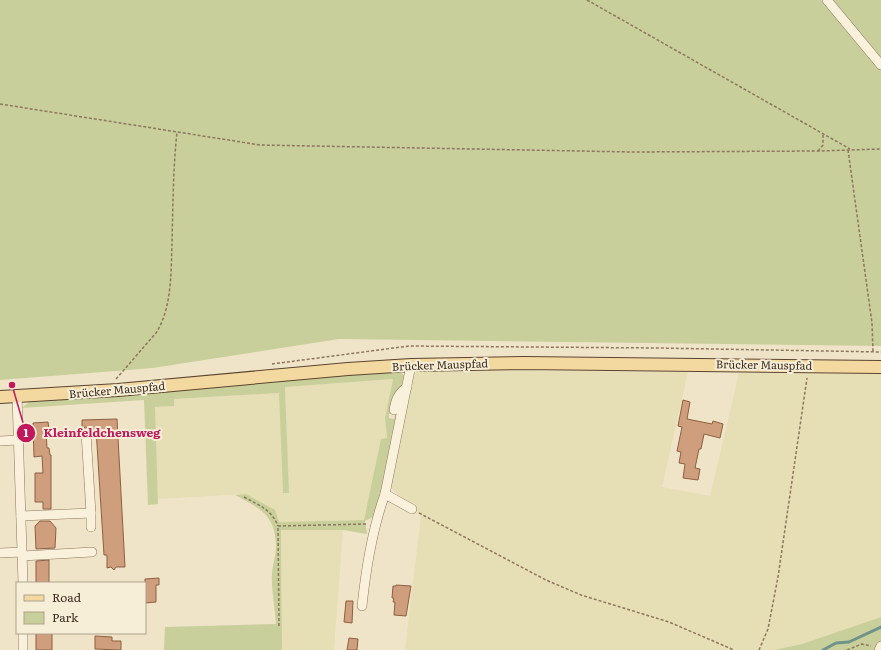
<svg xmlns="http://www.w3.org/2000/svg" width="881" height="650" font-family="Literata,serif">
<rect width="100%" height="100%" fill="#f0e4c8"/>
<!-- farmland -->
<g fill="#e6deb5">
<polygon points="431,370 688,372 662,487 710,496 739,373 881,374 881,617 802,644 774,650 405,650 421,516 389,486 413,375 417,371"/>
<polygon points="393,379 385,418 387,439 371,488 364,520 279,522 246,494 158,499 154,407 174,406 174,399 280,393 283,493 288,493 285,387"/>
<polygon points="281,530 343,530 334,650 282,650"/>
</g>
<!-- green -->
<g fill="#c9cf9b">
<polygon points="0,0 881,0 881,346 339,339 153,368 0,380"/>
<path d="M400,372L405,376C404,389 393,400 391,414H389V418L394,419L395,415L394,413L398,414L383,493L375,516L365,521L367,534L343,530H281L282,650H164L165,627L276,624C275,608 271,589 272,573C273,564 276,554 276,545C275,514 259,508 235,495L246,494L275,510L279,522L364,520L381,439L387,438L385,418L393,379L285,387L289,493H283L279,393L174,399V406L155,407L158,504L148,505L144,400L22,408L24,406L29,402C153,395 276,379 400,372Z"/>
<polygon points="881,617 881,650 774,650 802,644"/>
</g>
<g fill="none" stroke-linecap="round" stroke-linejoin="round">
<!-- stream -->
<polyline stroke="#6f938a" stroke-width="3" points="823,650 836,643 849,642 881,627"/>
</g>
<!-- building -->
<g fill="#cf9f7d" stroke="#8d5f41">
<polygon points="683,400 690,402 687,419 712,424 713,421 723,424 720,438 704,434 701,449 699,449 695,468 700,469 698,480 683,478 685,464 679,463 681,452 677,451 682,427 678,426"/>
<polygon points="117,419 125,567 116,567 114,570 111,567 107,568 107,555 104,555 96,429 90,429 86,427 82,428 82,420"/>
<polygon points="48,422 49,430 46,430 47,448 49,448 50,455 51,455 51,509 43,509 43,502 35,502 35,473 43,473 42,456 34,457 33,423"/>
<polygon points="40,521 50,521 56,528 55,548 36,549 35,526"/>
<polygon points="49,560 49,583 36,583 36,561"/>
<polygon points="159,578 159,585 156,585 156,602 145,603 145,579"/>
<polygon points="396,585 411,586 406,616 394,615 395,602 393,602 394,598 392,598 393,586 396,586"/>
<polygon points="346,601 353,601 352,623 344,622"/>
<rect x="36" y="633" width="16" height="17"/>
<polygon points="95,636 112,637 112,641 121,641 121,650 95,649"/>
<polygon points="349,638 358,639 357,650 347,650"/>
</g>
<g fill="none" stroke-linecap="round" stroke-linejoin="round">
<defs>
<g id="minor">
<polyline points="827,0 881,65"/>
<polyline points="17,396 23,583"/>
<path d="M394,410C396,399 398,394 407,387"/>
<polyline points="0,441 18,440"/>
<polyline points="385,494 412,509"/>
<polyline points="91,513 91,527"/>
<polyline points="21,516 91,513 86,433"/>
<polyline points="0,553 22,552"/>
<polyline points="22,556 92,552"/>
<path d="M362,606C366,568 372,530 385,494L411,365"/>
<polyline points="23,633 23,650"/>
<polyline points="879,650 881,646"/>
</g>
<polyline id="major" points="0,397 118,390 348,369 411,365 524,363 881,367"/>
</defs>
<!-- minor casing -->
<use href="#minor" stroke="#8d765c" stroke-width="10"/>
<!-- major casing -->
<use href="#major" stroke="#5b4430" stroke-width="14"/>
<!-- path -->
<g stroke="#8d765c" stroke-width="1.5" stroke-dasharray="3 2" stroke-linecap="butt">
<polyline points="587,0 850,149"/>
<polyline points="0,104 260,145 633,152 818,151 881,149"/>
<polyline points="848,150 872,323 873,352"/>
<polyline points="818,151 823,145 823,133"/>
<polyline points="272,364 409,346 657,348 881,352"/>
<path d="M116,379L156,333C172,308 171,272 172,243C173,206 173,169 177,132"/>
<path d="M244,497C260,506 271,509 278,526"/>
<polyline points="419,513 546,580 581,595 669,622 734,650"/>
<polyline points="279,626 278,526 366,524"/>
<polyline points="759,650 768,629 778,577 807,378"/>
<polyline points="847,650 862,644 871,646"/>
</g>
<!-- minor -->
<use href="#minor" stroke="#faf1dc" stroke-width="9"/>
<!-- major -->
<use href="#major" stroke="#f3d9a0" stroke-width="12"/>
</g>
<g text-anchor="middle" stroke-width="4" stroke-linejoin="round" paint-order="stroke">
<!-- street labels -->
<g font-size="11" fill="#3d2e20" stroke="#f7eed8">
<text transform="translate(440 365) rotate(-2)" y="4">Brücker Mauspfad</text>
<text transform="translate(764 365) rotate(1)" y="4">Brücker Mauspfad</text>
<text transform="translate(117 390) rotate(-5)" y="4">Brücker Mauspfad</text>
</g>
</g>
<!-- callouts -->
<path fill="none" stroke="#c2185b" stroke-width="1.5" d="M12 385L26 433"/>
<g fill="#c2185b" stroke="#f7eed8" stroke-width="1.5">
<circle cx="12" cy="385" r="4"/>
<circle cx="26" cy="433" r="10"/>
</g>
<g font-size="12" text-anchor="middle" font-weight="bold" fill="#fff">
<text x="26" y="437">1</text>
</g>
<g font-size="12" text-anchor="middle" font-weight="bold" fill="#c2185b" stroke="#f7eed8" stroke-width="4" stroke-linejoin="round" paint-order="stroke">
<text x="102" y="437">Kleinfeldchensweg</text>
</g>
<!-- legend -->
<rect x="16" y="582" width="130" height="52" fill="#f7eed8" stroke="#ada18e"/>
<rect x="24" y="595" width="20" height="6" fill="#f3d9a0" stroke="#ada18e"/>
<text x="52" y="602" font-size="12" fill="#3d2e20">Road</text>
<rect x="24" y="612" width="20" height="12" fill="#c9cf9b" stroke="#ada18e"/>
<text x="52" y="622" font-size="12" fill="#3d2e20">Park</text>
</svg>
